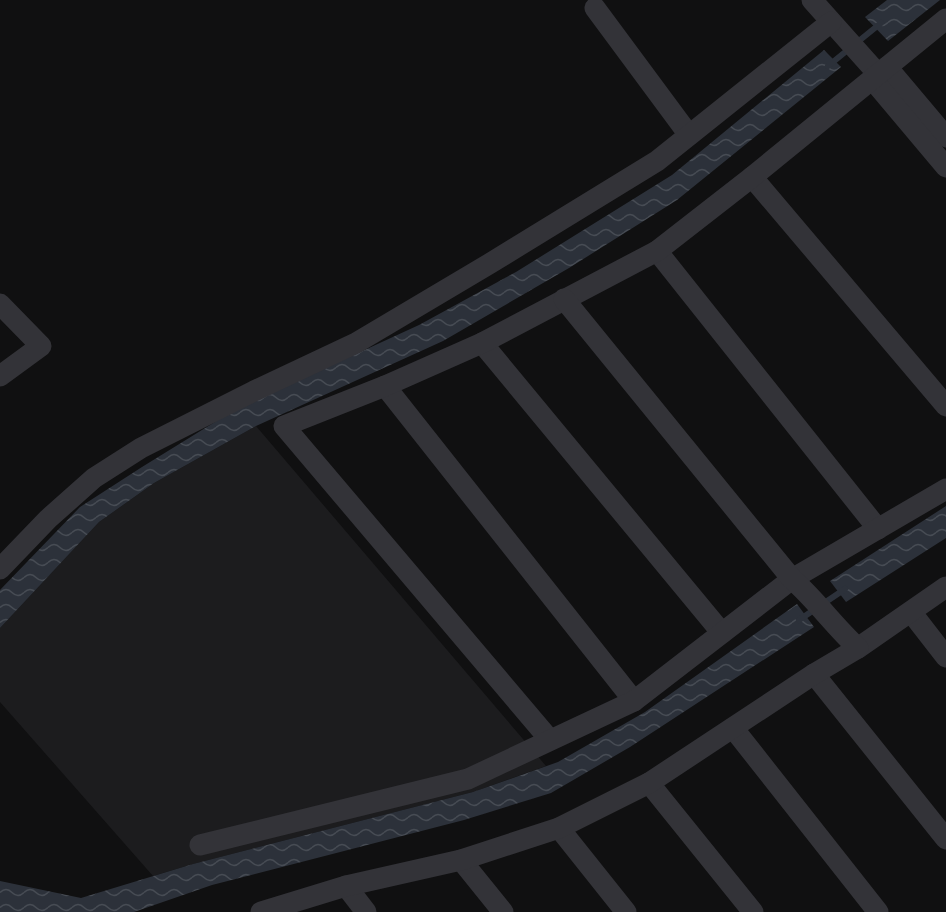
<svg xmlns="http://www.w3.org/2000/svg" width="946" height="912" font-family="Overpass,sans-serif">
<defs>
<pattern id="water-waves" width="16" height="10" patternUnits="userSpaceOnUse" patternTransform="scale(1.5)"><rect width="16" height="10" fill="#2c313a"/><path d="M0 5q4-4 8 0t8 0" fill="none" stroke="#474c54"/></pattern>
</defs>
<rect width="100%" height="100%" fill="#101011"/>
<!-- built -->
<polygon fill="#1c1c1e" points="256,426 546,766 473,792 193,864 153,876 0,702 0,628 99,522 154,483"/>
<!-- water -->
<g fill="url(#water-waves)">
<polygon points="887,0 940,0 888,41 865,17"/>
<polygon points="824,50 841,67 677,200 569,268 443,341 256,426 154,483 99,522 0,628 0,590 80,507 142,467 236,409 419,325 516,272 672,175"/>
<polygon points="946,506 946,538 846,602 830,581"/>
<polygon points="797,604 814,627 630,747 551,793 464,820 212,885 134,912 0,912 0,881 81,898 193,864 473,792 558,762 645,712"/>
</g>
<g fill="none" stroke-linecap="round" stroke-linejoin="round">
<!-- stream -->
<g stroke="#2c313a" stroke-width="6">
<polyline points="828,66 881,23"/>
<polyline points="799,620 845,589"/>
</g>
<!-- minor -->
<g stroke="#333338" stroke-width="21">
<polyline points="812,0 878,74"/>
<polyline points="595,8 689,135"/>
<polyline points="887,67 946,137"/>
<polyline points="872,79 946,167"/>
<polyline points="752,177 946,406"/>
<polyline points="657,251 878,529"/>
<polyline points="0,304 41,346 0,376"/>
<polyline points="482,343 722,633"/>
<polyline points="385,386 634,701"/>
<polyline points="0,569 48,519 94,478 141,448 254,391 356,343 489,264 657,161 831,22"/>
<polyline points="911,612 946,657"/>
<polyline points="858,648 946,587"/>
<polyline points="814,674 946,839"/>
<polyline points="733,728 878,912"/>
<polyline points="550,740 284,426 385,386 482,343 657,251 752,177 946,19"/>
<polyline points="649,783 753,912"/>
<polyline points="559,828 626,912"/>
<polyline points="200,845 468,779 634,701 792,579 946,489"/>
<polyline points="461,860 503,912"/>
<polyline points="346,886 366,912"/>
<path d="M261,912L346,886L461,860L559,828L649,783L814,674L858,648C834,626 816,600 792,579L564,299"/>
</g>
</g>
</svg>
